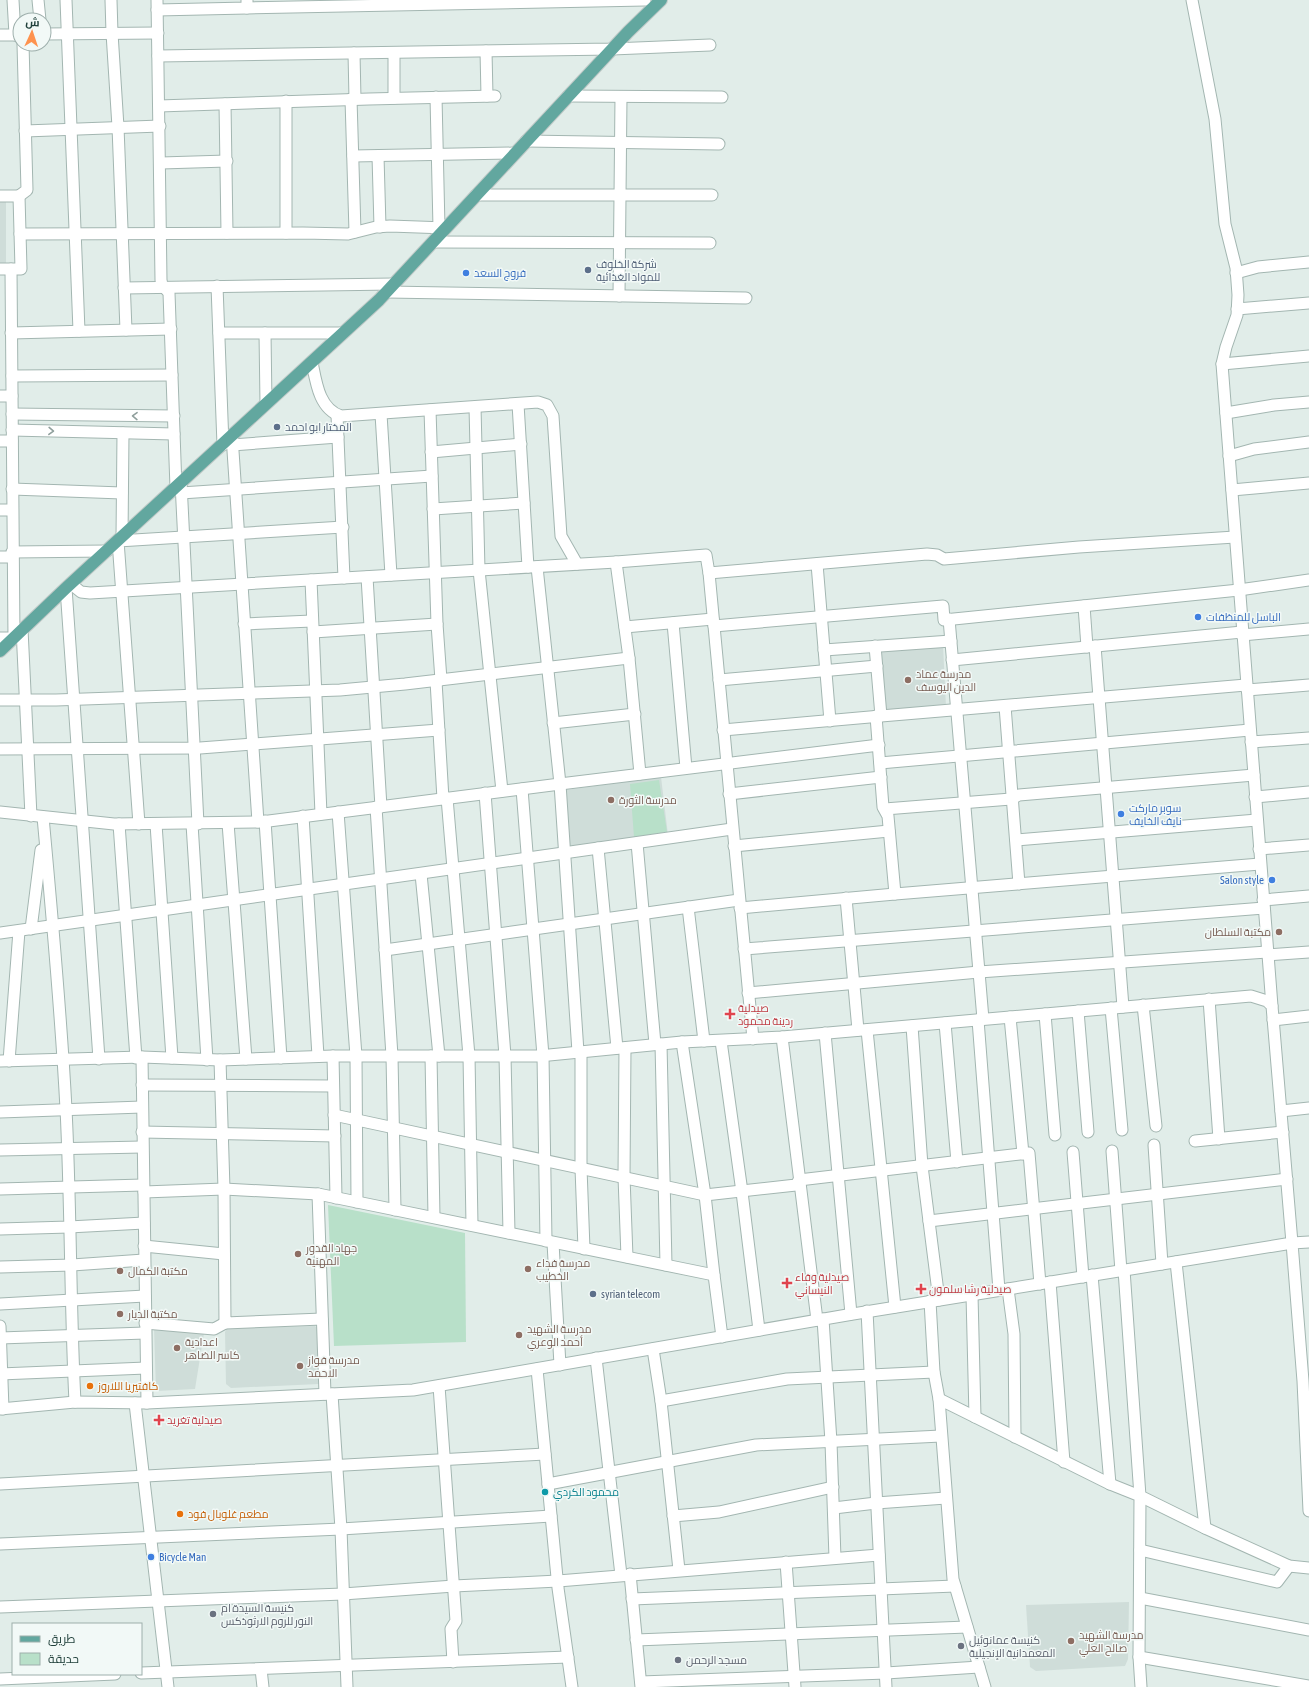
<svg xmlns="http://www.w3.org/2000/svg" width="1309" height="1687" font-family="'Asap Condensed',Cairo,sans-serif">
<rect width="100%" height="100%" fill="#e1ede9"/>
<!-- built -->
<g fill="#cfddd9">
<rect x="0" y="202" width="6" height="63"/>
<polygon points="943,645 946,707 884,711 880,649"/>
<polygon points="661,777 668,835 569,846 566,790"/>
<polygon points="315,1326 317,1328 319,1384 231,1388 226,1384 225,1332 227,1328"/>
<polygon points="154,1328 204,1333 195,1389 156,1391"/>
<polygon points="1129,1602 1128,1659 1125,1666 1036,1671 1030,1667 1026,1605"/>
</g>
<!-- green -->
<g fill="#b8e0c9">
<polygon points="659,780 667,832 634,837 630,784"/>
<polygon points="328,1205 465,1233 466,1342 334,1346"/>
</g>
<g fill="none" stroke-linecap="round" stroke-linejoin="round">
<defs>
<g id="minor">
<polyline points="13,0 15,35"/>
<polyline points="38,0 40,20"/>
<polyline points="66,0 79,331"/>
<polyline points="111,0 112,33 118,127 126,330"/>
<polyline points="157,0 161,280 162,285 169,293 176,488"/>
<polyline points="1192,0 1215,119 1225,224 1236,268 1238,295 1237,315 1226,347 1222,364 1272,1006"/>
<polyline points="247,8 645,0"/>
<polyline points="157,10 247,8 247,0"/>
<polyline points="44,34 158,33"/>
<polyline points="0,35 20,35"/>
<polyline points="486,51 487,96"/>
<polyline points="354,53 355,99"/>
<polyline points="394,53 394,98"/>
<polyline points="158,56 612,49 710,45"/>
<polyline points="568,96 722,97"/>
<polyline points="436,97 439,228"/>
<polyline points="351,99 355,232"/>
<polyline points="286,101 286,233"/>
<polyline points="225,104 227,233"/>
<polyline points="159,106 369,99 495,96"/>
<polyline points="25,131 160,126"/>
<polyline points="526,141 719,144"/>
<polyline points="353,156 516,153"/>
<polyline points="378,156 380,227"/>
<polyline points="161,163 227,161"/>
<polyline points="476,195 712,195"/>
<polyline points="0,196 19,196 21,269 0,269"/>
<polyline points="19,196 27,190 23,44"/>
<polyline points="20,234 303,233 348,234 376,227 390,226 446,228"/>
<polyline points="433,242 710,243"/>
<polyline points="1236,273 1258,267 1309,262"/>
<polyline points="217,286 223,445"/>
<polyline points="124,288 393,284"/>
<polyline points="387,292 746,298"/>
<polyline points="619,296 621,97"/>
<polyline points="1237,309 1309,303"/>
<polyline points="11,333 171,329"/>
<polyline points="219,333 343,333"/>
<polyline points="265,333 266,404"/>
<path d="M312,362C316,382 319,409 341,416L538,402L547,405L553,416L561,536L577,564"/>
<polyline points="1222,364 1309,356"/>
<polyline points="12,376 172,375"/>
<polyline points="0,396 12,396"/>
<polyline points="518,404 528,567"/>
<polyline points="475,407 479,570 502,791"/>
<polyline points="430,410 437,624 441,680"/>
<polyline points="1226,413 1274,405 1309,402"/>
<polyline points="12,414 174,416"/>
<polyline points="381,414 391,575"/>
<polyline points="337,415 344,578"/>
<polyline points="12,430 174,434"/>
<polyline points="232,436 258,822"/>
<polyline points="0,441 12,441"/>
<polyline points="232,445 338,437"/>
<polyline points="431,452 521,444"/>
<polyline points="1229,456 1254,449 1309,442"/>
<polyline points="181,483 198,824"/>
<polyline points="12,489 122,493"/>
<polyline points="1232,490 1309,483"/>
<polyline points="181,493 432,476"/>
<polyline points="433,509 524,503"/>
<polyline points="0,510 12,510"/>
<polyline points="122,538 123,433"/>
<polyline points="12,552 107,551"/>
<polyline points="0,557 12,557"/>
<polyline points="616,562 629,658 640,774"/>
<polyline points="817,564 830,721"/>
<polyline points="537,567 560,784 578,1052"/>
<polyline points="709,573 753,1039"/>
<polyline points="367,577 381,807"/>
<polyline points="311,580 321,814"/>
<polyline points="71,584 81,592 90,593 616,562 706,555 709,573 927,554 937,555 944,559 1079,547 1235,537"/>
<polyline points="66,588 99,1059"/>
<polyline points="1084,606 1087,647"/>
<polyline points="949,619 983,1019"/>
<polyline points="673,623 686,768"/>
<polyline points="244,624 312,621"/>
<polyline points="714,626 943,606 944,620 1239,590 1309,580"/>
<polyline points="625,627 713,619"/>
<polyline points="22,629 31,816"/>
<polyline points="313,632 437,624"/>
<polyline points="1242,635 1309,629"/>
<polyline points="0,638 14,638 11,269"/>
<polyline points="875,646 881,716"/>
<polyline points="1095,646 1123,1007"/>
<polyline points="824,650 951,641"/>
<polyline points="952,660 1242,632"/>
<polyline points="719,680 877,666"/>
<polyline points="436,681 443,799"/>
<polyline points="1247,690 1309,685"/>
<polyline points="0,700 56,700 340,690 405,684 629,658"/>
<polyline points="1005,706 1019,884"/>
<polyline points="876,716 883,807 888,816 895,894"/>
<polyline points="553,723 635,714"/>
<polyline points="723,730 881,716 1246,685"/>
<polyline points="1251,742 1309,738"/>
<polyline points="0,749 200,748 439,730"/>
<polyline points="880,763 1250,730"/>
<polyline points="522,789 543,1056 546,1241"/>
<polyline points="485,793 505,1056 509,1233"/>
<polyline points="729,794 881,777"/>
<polyline points="1255,797 1309,792"/>
<polyline points="447,798 469,1056 472,1225"/>
<polyline points="376,807 392,1056 395,1210"/>
<polyline points="885,809 1011,799 1019,795 1254,775"/>
<polyline points="0,812 114,824 261,822 560,784 879,745"/>
<polyline points="338,812 356,1056 357,1202"/>
<polyline points="303,816 318,1056"/>
<path d="M43,817C52,914 61,1012 66,1109C71,1207 70,1305 75,1402"/>
<polyline points="265,821 281,1058"/>
<polyline points="228,823 246,1059"/>
<polyline points="119,824 136,1058"/>
<polyline points="139,824 118,541 343,527"/>
<polyline points="156,824 172,1058"/>
<polyline points="192,824 207,1060"/>
<polyline points="1016,840 1257,820"/>
<polyline points="637,843 655,1044"/>
<polyline points="734,846 889,831"/>
<polyline points="598,848 617,1048"/>
<polyline points="1259,849 1309,845"/>
<polyline points="421,874 439,1056"/>
<polyline points="846,898 858,1030"/>
<polyline points="1263,900 1309,896"/>
<polyline points="688,907 704,1041"/>
<polyline points="740,908 895,894 1260,864"/>
<polyline points="31,929 41,850"/>
<polyline points="0,933 732,829"/>
<polyline points="744,949 1264,908"/>
<polyline points="385,950 739,900"/>
<polyline points="1268,955 1309,952"/>
<polyline points="748,993 979,972 1267,952"/>
<polyline points="1209,999 1219,1139"/>
<polyline points="1143,1005 1156,1126"/>
<polyline points="1111,1008 1122,1130"/>
<polyline points="1078,1011 1088,1132"/>
<polyline points="1045,1014 1055,1135"/>
<polyline points="1010,1017 1023,1154"/>
<polyline points="978,1020 999,1290"/>
<polyline points="1273,1020 1309,1016"/>
<polyline points="945,1023 957,1162"/>
<polyline points="912,1026 922,1166 939,1300"/>
<polyline points="867,1030 895,1307"/>
<polyline points="825,1033 851,1314"/>
<polyline points="782,1037 817,1320"/>
<polyline points="721,1041 742,1192 759,1330"/>
<polyline points="682,1042 705,1195 714,1275"/>
<polyline points="661,1044 666,1265"/>
<polyline points="625,1048 624,1177 627,1257"/>
<polyline points="581,1052 581,1168 584,1249"/>
<polyline points="333,1056 336,1198"/>
<polyline points="431,1056 434,1217"/>
<polyline points="142,1057 147,1403"/>
<polyline points="220,1060 224,1189 225,1323 322,1319"/>
<polyline points="0,1061 142,1057 220,1060 333,1056 539,1056 682,1042 782,1037 1251,996 1267,1001 1272,1006 1292,1243 853,1314 413,1390 147,1403 75,1402 0,1409"/>
<polyline points="9,1061 19,931"/>
<polyline points="142,1085 333,1086"/>
<polyline points="1281,1111 1309,1108"/>
<polyline points="0,1112 142,1107"/>
<polyline points="334,1115 705,1195 796,1185 799,1180 1029,1153 1040,1284"/>
<polyline points="142,1132 335,1136"/>
<polyline points="1195,1141 1283,1132"/>
<polyline points="1154,1145 1162,1264"/>
<polyline points="0,1150 142,1147"/>
<polyline points="1112,1151 1121,1271"/>
<polyline points="1073,1152 1083,1277"/>
<polyline points="0,1189 143,1185"/>
<polyline points="144,1192 224,1189 318,1194 714,1275 722,1337"/>
<polyline points="318,1194 325,1394"/>
<polyline points="929,1221 1287,1179"/>
<polyline points="0,1229 69,1227 144,1223"/>
<polyline points="1309,1242 1292,1243 1303,1381 1309,1511"/>
<polyline points="553,1243 560,1365"/>
<polyline points="144,1246 224,1254"/>
<polyline points="1176,1262 1205,1528"/>
<polyline points="0,1267 72,1265 144,1260"/>
<polyline points="1124,1270 1140,1496 1205,1528 1289,1566 1309,1568"/>
<polyline points="1092,1275 1110,1484"/>
<polyline points="1050,1282 1064,1462"/>
<polyline points="1008,1289 1014,1334 1015,1437"/>
<polyline points="972,1295 975,1417"/>
<polyline points="930,1301 934,1372 939,1399"/>
<polyline points="0,1304 145,1296"/>
<polyline points="867,1311 886,1687"/>
<polyline points="823,1319 831,1442 835,1558"/>
<polyline points="145,1323 214,1329 225,1323"/>
<polyline points="0,1326 3,1409"/>
<polyline points="0,1338 145,1333"/>
<polyline points="653,1349 661,1401 679,1570"/>
<polyline points="596,1358 621,1575"/>
<polyline points="537,1369 558,1588 572,1687"/>
<polyline points="0,1374 146,1368"/>
<polyline points="439,1386 456,1621 451,1629 453,1662"/>
<polyline points="332,1394 341,1529 347,1687"/>
<polyline points="661,1401 787,1379 934,1372"/>
<polyline points="135,1403 168,1687"/>
<polyline points="0,1484 545,1454"/>
<polyline points="548,1484 756,1445 941,1436"/>
<polyline points="834,1508 876,1503 946,1498"/>
<polyline points="673,1516 719,1512 833,1487"/>
<polyline points="0,1544 341,1529 551,1516"/>
<polyline points="1140,1550 1277,1582 1289,1566"/>
<polyline points="786,1562 795,1687"/>
<polyline points="630,1574 641,1687"/>
<polyline points="1140,1598 1309,1630"/>
<polyline points="632,1599 955,1586"/>
<polyline points="0,1607 343,1594 454,1586 558,1581 879,1555"/>
<polyline points="636,1640 967,1627"/>
<polyline points="1139,1657 1309,1686"/>
<polyline points="261,1669 263,1687"/>
<polyline points="141,1673 568,1657"/>
<polyline points="0,1679 115,1674"/>
<polyline points="641,1682 886,1673 979,1667"/>
<polyline points="985,1687 953,1579 939,1399 1110,1484 1140,1496 1139,1657 1141,1687"/>
</g>
<polyline id="major" points="0,651 66,588 379,300 628,32 661,0"/>
</defs>
<!-- minor casing -->
<use href="#minor" stroke="#a3b6b1" stroke-width="13"/>
<!-- major casing -->
<use href="#major" stroke="#c1cac8" stroke-width="14"/>
<!-- minor -->
<use href="#minor" stroke="#fff" stroke-width="11"/>
<!-- major -->
<use href="#major" stroke="#62a79f" stroke-width="12"/>
</g>
<!-- one-way arrows -->
<defs><path id="oneway-chevron" d="M-2-3.5L2.5 0L-2 3.5" fill="none" stroke-width="1.6" stroke-linecap="round" stroke-linejoin="round"/></defs>
<g stroke="#90a09d">
<use href="#oneway-chevron" transform="translate(135 416) rotate(-179)"/>
<use href="#oneway-chevron" transform="translate(51 431) rotate(2)"/>
</g>
<!-- markers -->
<g fill="#5c6f8a" stroke="#f2f9f7" stroke-width="1.5">
<circle cx="588" cy="270" r="4"/>
<circle cx="277" cy="427" r="4"/>
<circle cx="593" cy="1294" r="4"/>
</g>
<g fill="#3f7fe0" stroke="#f2f9f7" stroke-width="1.5">
<circle cx="466" cy="273" r="4"/>
<circle cx="1198" cy="617" r="4"/>
<circle cx="1121" cy="814" r="4"/>
<circle cx="1272" cy="880" r="4"/>
<circle cx="151" cy="1557" r="4"/>
</g>
<g fill="#8d6e63" stroke="#f2f9f7" stroke-width="1.5">
<circle cx="908" cy="680" r="4"/>
<circle cx="611" cy="800" r="4"/>
<circle cx="1279" cy="932" r="4"/>
<circle cx="298" cy="1254" r="4"/>
<circle cx="528" cy="1269" r="4"/>
<circle cx="120" cy="1271" r="4"/>
<circle cx="120" cy="1314" r="4"/>
<circle cx="519" cy="1335" r="4"/>
<circle cx="177" cy="1348" r="4"/>
<circle cx="300" cy="1366" r="4"/>
<circle cx="1071" cy="1641" r="4"/>
</g>
<g fill="#e0444e" stroke="#f2f9f7" stroke-width="1.5">
<path d="M728 1008h4v4h4v4h-4v4h-4v-4h-4v-4h4z"/>
<path d="M785 1277h4v4h4v4h-4v4h-4v-4h-4v-4h4z"/>
<path d="M919 1283h4v4h4v4h-4v4h-4v-4h-4v-4h4z"/>
<path d="M157 1414h4v4h4v4h-4v4h-4v-4h-4v-4h4z"/>
</g>
<g fill="#e8710a" stroke="#f2f9f7" stroke-width="1.5">
<circle cx="90" cy="1386" r="4"/>
<circle cx="180" cy="1514" r="4"/>
</g>
<circle fill="#0f9aa8" stroke="#f2f9f7" stroke-width="1.5" cx="545" cy="1492" r="4"/>
<g fill="#6b7280" stroke="#f2f9f7" stroke-width="1.5">
<circle cx="213" cy="1614" r="4"/>
<circle cx="961" cy="1646" r="4"/>
<circle cx="678" cy="1660" r="4"/>
</g>
<g text-anchor="middle" stroke-width="3" stroke-linejoin="round" paint-order="stroke">
<!-- service labels -->
<g font-size="11" fill="#4e5e75" stroke="#f2f9f7" text-anchor="start">
<text x="596" y="268">شركة الخلوف<tspan x="596" dy="13">للمواد الغذائية</tspan></text>
<text x="285" y="431">المختار ابو احمد</text>
<text x="601" y="1298">syrian telecom</text>
</g>
<!-- shop labels -->
<g font-size="11" fill="#366cbe" stroke="#f2f9f7" text-anchor="start">
<text x="474" y="277">فروج السعد</text>
<text x="1206" y="621">الباسل للمنظفات</text>
<text x="1129" y="812">سوبر ماركت<tspan x="1129" dy="13">نايف الخايف</tspan></text>
<text x="1264" y="884" text-anchor="end">Salon style</text>
<text x="159" y="1561">Bicycle Man</text>
</g>
<!-- education labels -->
<g font-size="11" fill="#785e54" stroke="#f2f9f7" text-anchor="start">
<text x="916" y="678">مدرسة عماد<tspan x="916" dy="13">الدين اليوسف</tspan></text>
<text x="619" y="804">مدرسة الثورة</text>
<text x="1271" y="936" text-anchor="end">مكتبة السلطان</text>
<text x="306" y="1252">جهاد القدور<tspan x="306" dy="13">المهنية</tspan></text>
<text x="536" y="1267">مدرسة فداء<tspan x="536" dy="13">الخطيب</tspan></text>
<text x="128" y="1275">مكتبة الكمال</text>
<text x="128" y="1318">مكتبة الديار</text>
<text x="527" y="1333">مدرسة الشهيد<tspan x="527" dy="13">أحمد الوعري</tspan></text>
<text x="185" y="1346">اعدادية<tspan x="185" dy="13">كاسر الضاهر</tspan></text>
<text x="308" y="1364">مدرسة فواز<tspan x="308" dy="13">الاحمد</tspan></text>
<text x="1079" y="1639">مدرسة الشهيد<tspan x="1079" dy="13">صالح العلي</tspan></text>
</g>
<!-- health labels -->
<g font-size="11" fill="#be3a42" stroke="#f2f9f7" text-anchor="start">
<text x="738" y="1012">صيدلية<tspan x="738" dy="13">ردينة محمود</tspan></text>
<text x="795" y="1281">صيدلية وفاء<tspan x="795" dy="13">النيساني</tspan></text>
<text x="929" y="1293">صيدلية رشا سلمون</text>
<text x="167" y="1424">صيدلية تغريد</text>
</g>
<!-- food labels -->
<g font-size="11" fill="#c56008" stroke="#f2f9f7" text-anchor="start">
<text x="98" y="1390">كافتيريا اللاروز</text>
<text x="188" y="1518">مطعم غلوبال فود</text>
</g>
<!-- culture labels -->
<g font-size="11" fill="#0d838f" stroke="#f2f9f7" text-anchor="start">
<text x="553" y="1496">محمود الكردي</text>
</g>
<!-- worship labels -->
<g font-size="11" fill="#5b616d" stroke="#f2f9f7" text-anchor="start">
<text x="221" y="1612">كنيسة السيدة ام<tspan x="221" dy="13">النور للروم الارثوذكس</tspan></text>
<text x="969" y="1644">كنيسة عمانوئيل<tspan x="969" dy="13">المعمدانية الإنجيلية</tspan></text>
<text x="686" y="1664">مسجد الرحمن</text>
</g>
</g>
<!-- legend -->
<rect x="12" y="1623" width="130" height="52" fill="#f2f9f7" stroke="#9eafac"/>
<rect x="20" y="1636" width="20" height="6" fill="#62a79f" stroke="#9eafac"/>
<text x="48" y="1643" font-size="12" fill="#20403b">طريق</text>
<rect x="20" y="1653" width="20" height="12" fill="#b8e0c9" stroke="#9eafac"/>
<text x="48" y="1663" font-size="12" fill="#20403b">حديقة</text>
<!-- north arrow -->
<g transform="translate(32 32) rotate(3)"><circle r="19" fill="#f2f9f7" stroke="#9eafac"/>
<path d="M0-3L7 15L0 10L-7 15Z" fill="#fe924e"/>
<text y="-6" font-size="11" font-weight="bold" text-anchor="middle" fill="#20403b">ش</text>
</g>
</svg>
